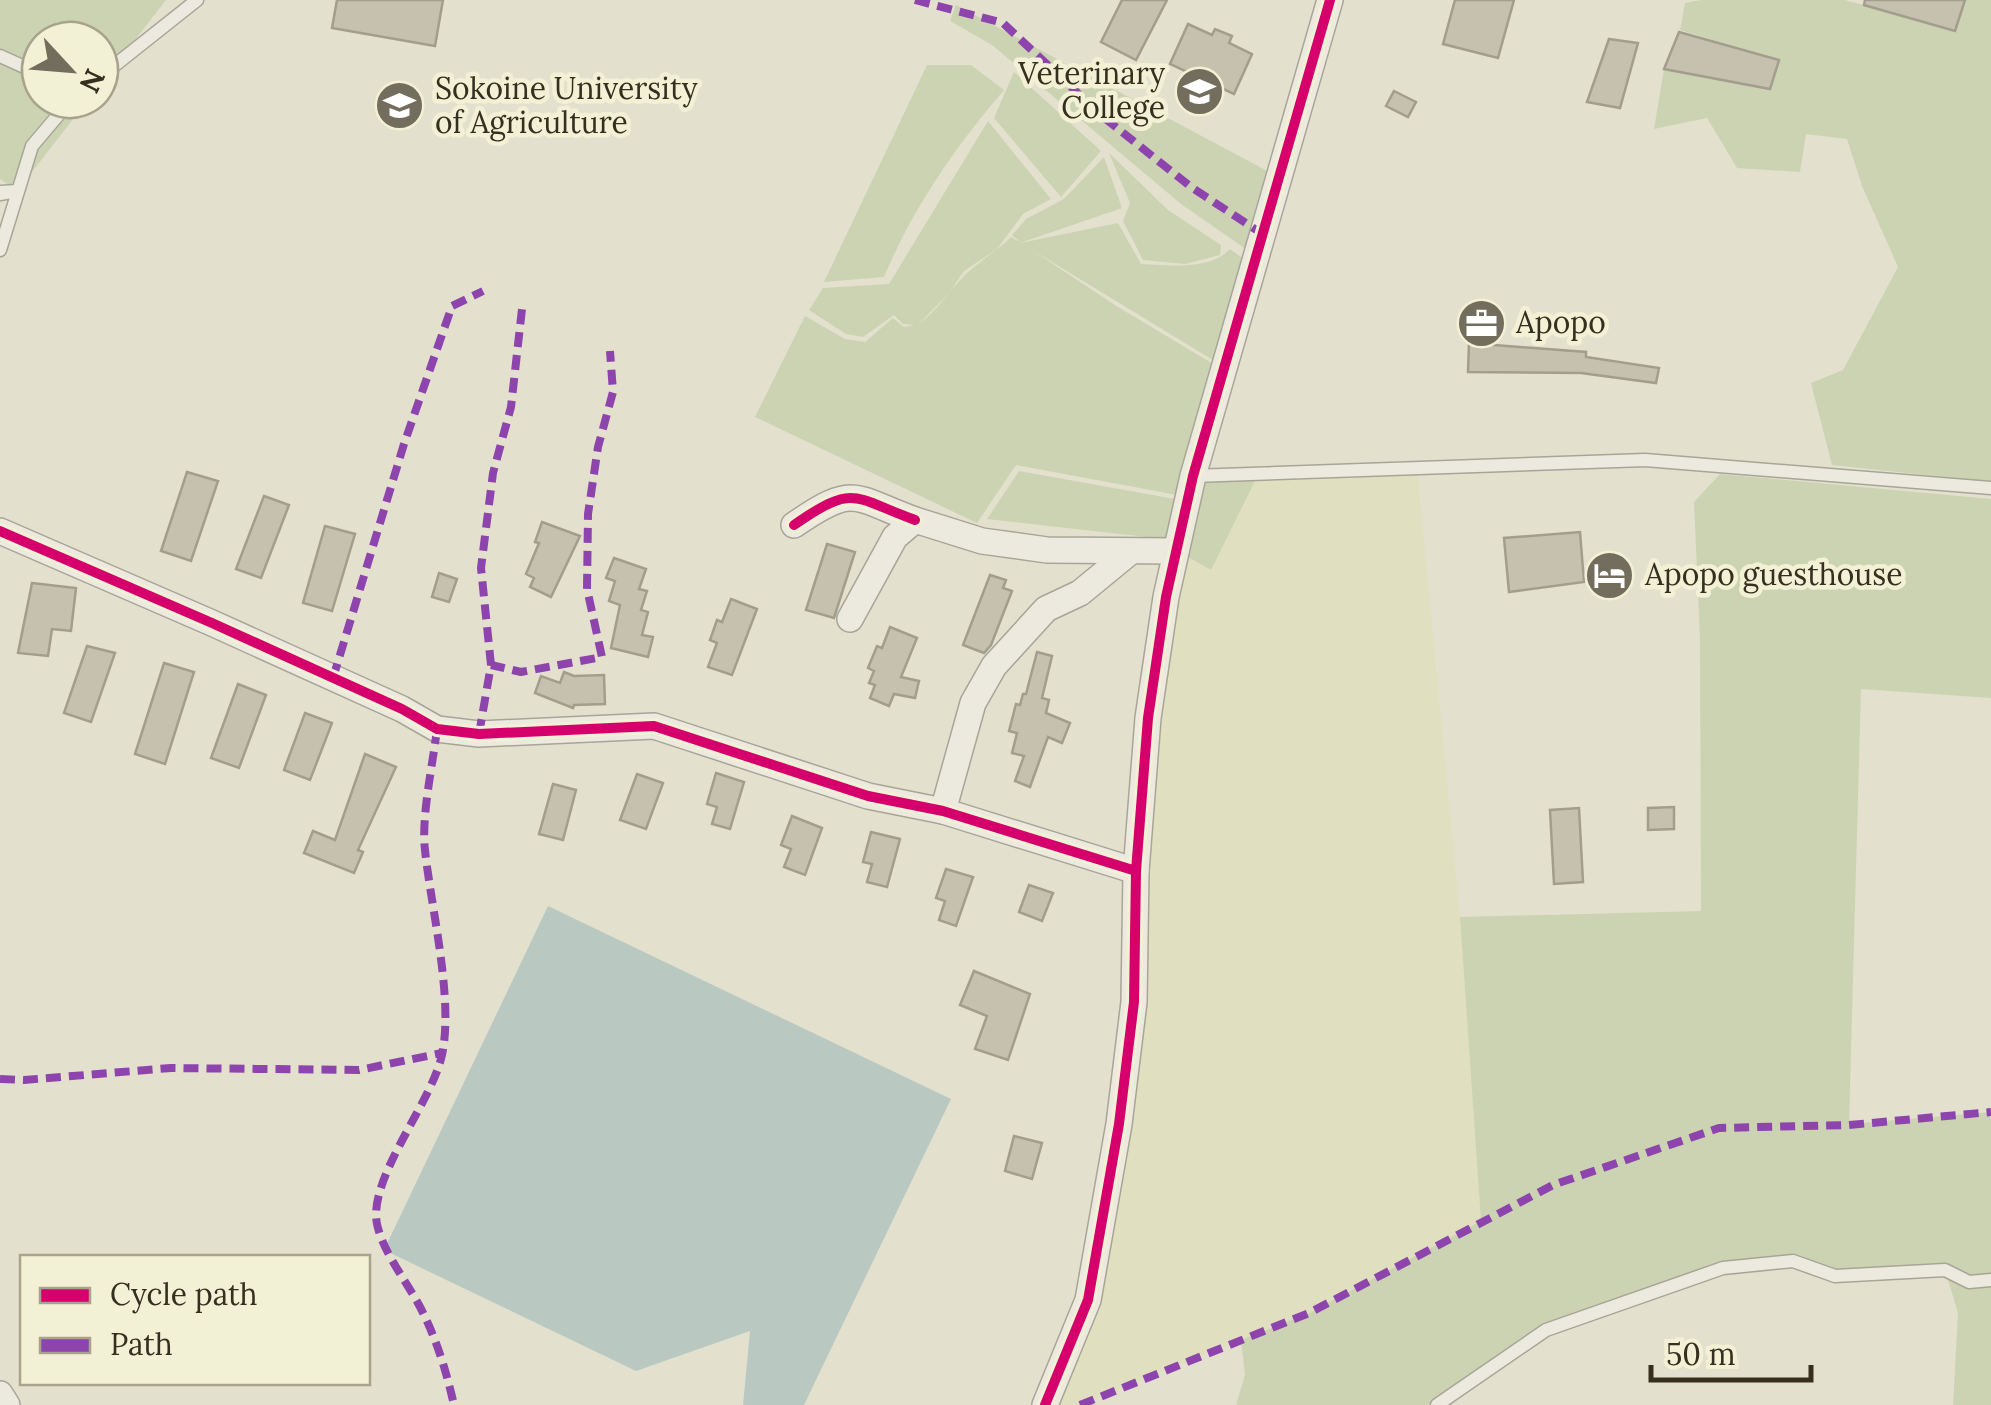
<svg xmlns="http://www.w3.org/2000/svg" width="1991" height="1405" font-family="Lora,serif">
<rect width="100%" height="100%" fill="#e3e1ce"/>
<!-- farmland -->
<polygon fill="#e0e0c0" points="1417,468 1460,917 1481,1221 1309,1313 1080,1405 1045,1405 1088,1300 1176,551 1211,569 1256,479"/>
<!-- green -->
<g fill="#ccd3b2">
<polygon points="0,0 166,0 100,85 100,40 40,40 40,100 88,100 17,191 0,179"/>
<polygon points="1701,0 1845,0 1955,30 1965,0 1991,0 1991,482 1832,465 1811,383 1843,370 1898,267 1862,186 1847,139 1806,134 1800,172 1737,168 1707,118 1654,129 1664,69 1770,89 1778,60 1680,30 1685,3"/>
<polygon points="956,5 1271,173 1253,254 1181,204 992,45 950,21"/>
<path d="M927,65H971L1004,90C955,147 913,208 884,277L824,282Z"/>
<polygon points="1014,72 1101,151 1061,197 994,118"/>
<path d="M988,121L1051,199L1023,214L997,249L964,271L949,293L918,325C938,310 950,289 967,273C981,260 997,251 1011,237L1020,242L1012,235L1026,219L1064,199L1104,157L1122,208L1020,243L1118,223L1141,264C1169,265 1209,271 1230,249L1251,264L1221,365L1032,250L1118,307L1220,368L1177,495L1016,465L977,523L755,417L805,316L845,339L865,342L893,318L904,327L914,325L903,324L894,315L863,337L846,334L809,310L823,288L889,284Z"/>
<polygon points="1109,153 1168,210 1221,245 1220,255 1185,264 1143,260 1123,221 1130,203"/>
<polygon points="1019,471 1175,499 1165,539 987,519"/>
<polygon points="1720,474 1991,499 1991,698 1861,689 1849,1124 1991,1112 1991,1405 1953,1405 1958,1313 1945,1270 1835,1276 1793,1261 1723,1268 1546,1330 1437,1405 1236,1405 1245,1375 1241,1340 1309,1313 1481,1221 1460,917 1701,911 1700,638 1694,502"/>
<polygon points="1256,479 1211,570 1181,553 1198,480"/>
</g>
<!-- water -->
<polygon fill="#b9c9c2" points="548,906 951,1099 804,1405 743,1405 750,1331 636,1371 384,1250"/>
<!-- building -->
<g fill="#c6c1af" stroke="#a39d8e" stroke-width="2.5">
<polygon points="337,0 443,0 435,46 332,28"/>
<polygon points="1122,0 1167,0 1136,60 1101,42"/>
<polygon points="1455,0 1514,0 1498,58 1443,44"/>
<polygon points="1865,0 1965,0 1955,31 1864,5"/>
<polygon points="1188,24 1212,35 1215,29 1232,36 1229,43 1252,54 1234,94 1170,64"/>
<polygon points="1679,32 1779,60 1770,89 1664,69"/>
<polygon points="1609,39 1638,43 1620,108 1587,102"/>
<polygon points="1394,91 1416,102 1408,117 1386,106"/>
<polygon points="1469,343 1586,352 1586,357 1659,368 1656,383 1581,373 1468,372"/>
<polygon points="187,472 218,481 191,561 161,551"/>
<polygon points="264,496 289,505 261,578 236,569"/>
<polygon points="542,522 580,536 551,597 530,587 534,578 526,574 539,543 535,542"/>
<polygon points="325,526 355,534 332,611 303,603"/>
<polygon points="1580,532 1584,582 1509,592 1504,538"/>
<polygon points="827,544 855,552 834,618 806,610"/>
<polygon points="614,558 646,569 639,589 647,591 641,610 648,612 642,635 653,637 648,657 611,648 620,605 609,601 615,581 606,578"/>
<polygon points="439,573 457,579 449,602 432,597"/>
<polygon points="990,575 1006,580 1003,588 1012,591 991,645 984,653 963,645"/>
<polygon points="32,583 76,588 71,631 52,629 48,656 18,653"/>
<polygon points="731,599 757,609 732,675 708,667 717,643 710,640 717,620 722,622"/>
<polygon points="890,627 917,638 901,677 919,681 915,698 894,694 889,706 870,698 875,685 869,683 874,671 868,668 877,646 882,648"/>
<polygon points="87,646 115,653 91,722 64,713"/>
<polygon points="1037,652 1052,656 1042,698 1049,700 1046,713 1070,723 1062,743 1048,737 1030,787 1015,781 1024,756 1012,753 1017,733 1009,731 1016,704 1020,705 1023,694 1026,694"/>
<polygon points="164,663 194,672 165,764 135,754"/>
<polygon points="564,672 574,676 604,675 605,704 574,705 573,708 535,693 541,676 560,683"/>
<polygon points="238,684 266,695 239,768 211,758"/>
<polygon points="305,713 332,723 310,780 284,770"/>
<polygon points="365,754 396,767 358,850 363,852 354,873 304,853 313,831 335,840"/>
<polygon points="716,773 744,782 730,829 712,824 717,807 707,804"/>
<polygon points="637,774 663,783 646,829 620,820"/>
<polygon points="553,784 576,790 563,840 539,834"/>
<polygon points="1674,807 1674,829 1648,830 1648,808"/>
<polygon points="1579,808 1583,882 1554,884 1550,810"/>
<polygon points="792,816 822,828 805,875 784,867 791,849 781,845"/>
<polygon points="871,832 900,839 887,887 867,882 872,864 863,862"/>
<polygon points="946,869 973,877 956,926 939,920 945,901 936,898"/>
<polygon points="1029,885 1053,893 1042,921 1019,912"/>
<polygon points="974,971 1030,994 1008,1060 975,1049 987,1016 960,1005"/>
<polygon points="1014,1136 1042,1143 1032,1179 1005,1171"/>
</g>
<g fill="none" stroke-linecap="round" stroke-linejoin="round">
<defs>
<g id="service">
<polyline points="0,56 40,74"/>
<polyline points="100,77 197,0"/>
<polyline points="0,192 17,191 0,194"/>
<polyline points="0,250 32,146 71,100"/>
<polyline points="1193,476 1645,460 1991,488"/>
<polyline points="1437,1405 1546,1330 1723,1268 1793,1261 1835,1276 1945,1270 1969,1282 1991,1280"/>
</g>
<g id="minor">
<path d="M794,525C855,483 852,497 915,520"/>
<polyline points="0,531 212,623 402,709 437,729 479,734 654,726 868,796 943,811 1136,871"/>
<polyline points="850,619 895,537 915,520 982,541 1047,550 1176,551"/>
<polyline points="943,811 973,703 994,666 1046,609 1080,593 1130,552"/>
<polyline points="0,1394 7,1405"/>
<polyline points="1045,1405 1088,1300 1119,1124 1134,1002 1136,871 1148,718 1166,597 1193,476 1330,0"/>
</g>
</defs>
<!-- service casing -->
<use href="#service" stroke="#a8a597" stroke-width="15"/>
<!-- minor casing -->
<use href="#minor" stroke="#a8a597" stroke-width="28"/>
<!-- service -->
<use href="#service" stroke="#eceadf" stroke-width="12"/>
<!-- minor -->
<use href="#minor" stroke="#eceadf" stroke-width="25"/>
<!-- quiet -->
<g stroke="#8e44ad" stroke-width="8" stroke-dasharray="15 8" stroke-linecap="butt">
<polyline points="915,0 1003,23 1102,116 1191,187 1264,235"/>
<polyline points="491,665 481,568 493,473 511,407 522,309"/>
<polyline points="333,678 404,444 452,306 483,291"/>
<path d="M437,729C433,763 421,817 425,850C431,908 454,999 442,1055C431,1104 368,1178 377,1224C383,1252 405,1279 419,1305C436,1337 446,1370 454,1405"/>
<polyline points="479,734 491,665 521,672 602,657 587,589 588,514 598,447 613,392 610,351"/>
<polyline points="0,1079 24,1080 171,1068 359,1070 442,1053"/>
<polyline points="1080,1405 1309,1313 1553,1185 1719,1128 1849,1125 1991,1112"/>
</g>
<defs>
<g id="cycleway">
<path d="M794,525C855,483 852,497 915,520"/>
<polyline points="0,531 212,623 402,709 437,729 479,734 654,726 868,796 943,811 1136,871"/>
<polyline points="1045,1405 1088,1300 1119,1124 1134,1002 1136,871 1148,718 1166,597 1193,476 1330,0"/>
</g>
</defs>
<!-- cycleway casing -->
<use href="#cycleway" stroke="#f3f1d5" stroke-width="16"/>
<!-- cycleway -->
<use href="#cycleway" stroke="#d6006c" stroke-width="10"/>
</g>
<!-- icons -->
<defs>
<symbol id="university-disc" viewBox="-11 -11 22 22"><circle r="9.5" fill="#736d5d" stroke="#f3f1d5"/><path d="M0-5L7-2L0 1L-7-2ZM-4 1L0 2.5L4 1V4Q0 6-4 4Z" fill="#fff"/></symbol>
<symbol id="office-disc" viewBox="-11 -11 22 22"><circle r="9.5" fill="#736d5d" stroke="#f3f1d5"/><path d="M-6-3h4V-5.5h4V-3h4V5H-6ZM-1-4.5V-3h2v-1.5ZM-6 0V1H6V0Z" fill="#fff"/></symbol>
<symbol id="hotel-disc" viewBox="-11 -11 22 22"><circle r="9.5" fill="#736d5d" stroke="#f3f1d5"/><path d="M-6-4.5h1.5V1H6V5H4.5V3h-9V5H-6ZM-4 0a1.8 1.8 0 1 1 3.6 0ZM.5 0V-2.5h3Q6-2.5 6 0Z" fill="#fff"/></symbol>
</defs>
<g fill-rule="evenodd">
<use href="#university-disc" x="1172" y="64" width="55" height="55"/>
<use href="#university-disc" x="372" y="78" width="55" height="55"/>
<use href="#office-disc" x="1454" y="296" width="55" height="55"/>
<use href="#hotel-disc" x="1582" y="548" width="55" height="55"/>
</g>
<g text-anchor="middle" stroke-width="9" stroke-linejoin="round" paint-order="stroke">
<!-- poi labels -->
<g font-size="30" fill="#362f20" stroke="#f3f1d5" text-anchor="start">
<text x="1165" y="84" text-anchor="end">Veterinary<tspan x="1165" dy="34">College</tspan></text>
<text x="435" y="99">Sokoine University<tspan x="435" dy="34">of Agriculture</tspan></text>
<text x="1516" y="333">Apopo</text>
<text x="1645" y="585">Apopo guesthouse</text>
</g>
</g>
<!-- legend -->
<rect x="20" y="1255" width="350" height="130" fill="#f3f1d5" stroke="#a7a38d" stroke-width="2.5"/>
<rect x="40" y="1288" width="50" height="15" fill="#d6006c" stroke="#a7a38d" stroke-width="2.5"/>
<text x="110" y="1305" font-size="30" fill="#362f20">Cycle path</text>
<rect x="40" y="1338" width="50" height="15" fill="#8e44ad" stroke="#a7a38d" stroke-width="2.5"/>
<text x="110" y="1355" font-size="30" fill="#362f20">Path</text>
<!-- north arrow -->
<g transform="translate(70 70) rotate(116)"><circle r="48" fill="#f3f1d5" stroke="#a7a38d" stroke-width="2.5"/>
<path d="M0-8L18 38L0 25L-18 38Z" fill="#736d5d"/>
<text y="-15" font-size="28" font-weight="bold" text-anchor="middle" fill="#362f20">N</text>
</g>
<!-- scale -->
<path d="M1651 1365v15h160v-15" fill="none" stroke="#362f20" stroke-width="5"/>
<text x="1666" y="1365" font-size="30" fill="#362f20" stroke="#f3f1d5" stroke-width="8" paint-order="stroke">50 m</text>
</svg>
